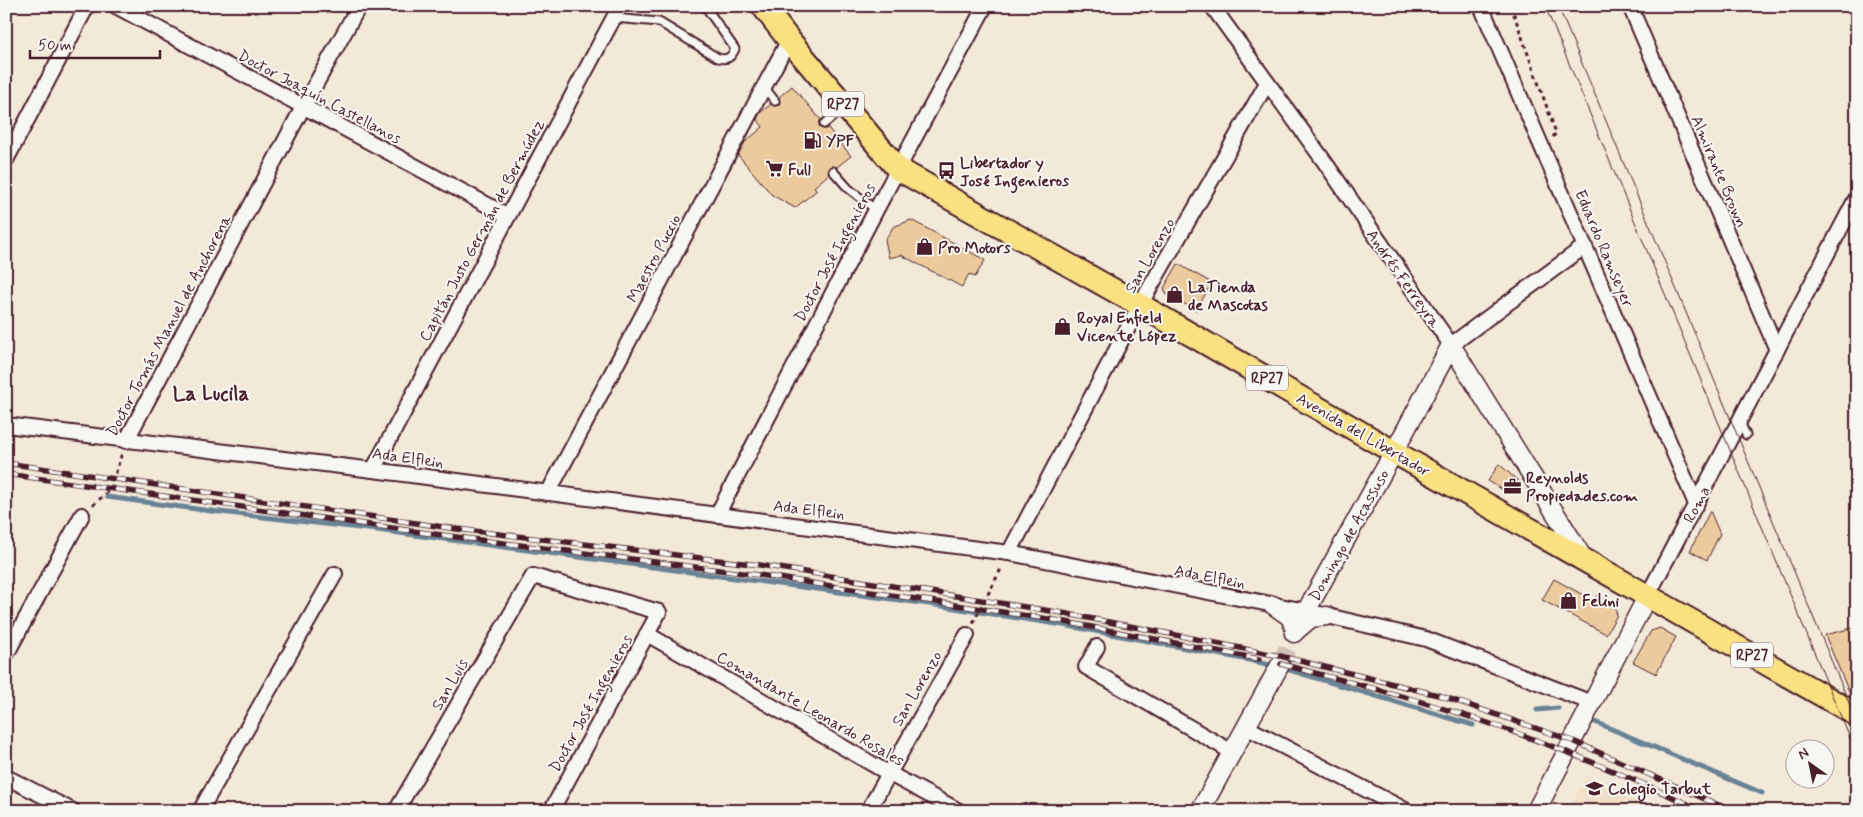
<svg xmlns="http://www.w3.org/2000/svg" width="1863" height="817" font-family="Mynerve,sans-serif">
<rect width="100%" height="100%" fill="#f3e9d9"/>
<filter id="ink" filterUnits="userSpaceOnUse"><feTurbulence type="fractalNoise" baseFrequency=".02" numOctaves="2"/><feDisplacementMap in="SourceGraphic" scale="10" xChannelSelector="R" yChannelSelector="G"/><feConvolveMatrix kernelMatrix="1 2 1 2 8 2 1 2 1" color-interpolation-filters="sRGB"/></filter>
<g filter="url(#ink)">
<!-- built -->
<polygon fill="#f1e0c7" points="1586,777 1630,799 1662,811 1568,811"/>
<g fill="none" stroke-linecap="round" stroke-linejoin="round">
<!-- stream -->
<g stroke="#698396" stroke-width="5">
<polyline points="107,497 211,511 377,530 727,577 929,604 1063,625 1249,660 1283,668 1473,725"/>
<polyline points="1537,710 1558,708"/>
<polyline points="1595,722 1762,793"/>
</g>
</g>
<!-- building -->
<g fill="#ebcb9e" stroke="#4a1f2b">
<polygon points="792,86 821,120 819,124 820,128 824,129 828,128 851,156 837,167 832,166 829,167 829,174 814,187 817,190 795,208 772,195 738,155 745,142 763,127 757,119 760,113 771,104 775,106 779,105 780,101 779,97"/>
<polygon points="911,220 985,260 975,277 969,274 962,287 901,255 889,258 885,240 893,227"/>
<polygon points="1178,264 1212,283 1196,310 1167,295 1164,288"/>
<polygon points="1499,464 1518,481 1510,494 1488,481"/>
<polygon points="1710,511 1720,534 1707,560 1690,551"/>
<polygon points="1554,579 1594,601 1597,595 1614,604 1617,615 1606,634 1542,600"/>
<polygon points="1857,627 1857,700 1851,697 1825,635"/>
<polygon points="1660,628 1676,637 1656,674 1633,662 1651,631"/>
</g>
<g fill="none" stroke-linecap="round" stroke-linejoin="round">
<!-- tertiary-tunnel -->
<polyline stroke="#d1c1b6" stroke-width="18" stroke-dasharray="18 9" stroke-linecap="butt" points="1280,665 1294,633"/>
<defs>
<g id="service">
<path d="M614,18L659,22L718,58C727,60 731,58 735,49L705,6"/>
<polyline points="764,87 775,101"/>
<polyline points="824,124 843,109"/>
<polyline points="833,171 848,188 876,210"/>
<polyline points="1740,422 1746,435"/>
</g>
<g id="minor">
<polyline points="116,6 508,216"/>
<polyline points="1212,6 1324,161 1451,345 1585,246"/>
<polyline points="1481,6 1696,504"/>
<polyline points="1630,6 1777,350"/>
<polyline points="6,160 87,6"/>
<polyline points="6,425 373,470 1009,553 1306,611 1426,639 1592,703"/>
<polyline points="126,441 303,107 359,6"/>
<polyline points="373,470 620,6"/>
<polyline points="548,493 789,40"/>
<polyline points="717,515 876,210 985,6"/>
<polyline points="1009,553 1140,305 1267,83"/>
<polyline points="1648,595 1857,197"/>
<polyline points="647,634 888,773 959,811"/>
<polyline points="1097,647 1086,667 1232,752"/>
<polyline points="6,655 82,515"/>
<polyline points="1246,727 1407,811"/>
<polyline points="6,777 73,811"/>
<polyline points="200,811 335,574"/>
<polyline points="396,811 533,576 659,612 551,811"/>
<polyline points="868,811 967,635"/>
</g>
<g id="tertiary">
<polyline points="1451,345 1583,558"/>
<polyline points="1273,605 1290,617 1296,631"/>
<polyline points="1298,629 1311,618 1327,616"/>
<polyline points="1294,633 1394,452 1451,345"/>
<polyline points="1200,811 1280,665"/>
<polyline points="1536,811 1648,595"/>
</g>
<polyline id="primary" points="763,6 789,40 898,169 1140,305 1394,452 1857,715"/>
</defs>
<!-- service casing -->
<use href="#service" stroke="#4a1f2b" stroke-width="11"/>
<!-- minor casing -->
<use href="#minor" stroke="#4a1f2b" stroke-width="18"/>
<!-- tertiary casing -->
<use href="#tertiary" stroke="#4a1f2b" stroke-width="21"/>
<!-- primary casing -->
<use href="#primary" stroke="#4a1f2b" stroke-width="26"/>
<!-- path -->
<g stroke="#4a1f2b" stroke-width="3" stroke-dasharray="4 4" stroke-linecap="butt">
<polyline points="1511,6 1556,133 1553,137"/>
<polyline points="93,505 110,490 122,453"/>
<polyline points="973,623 1002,567"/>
</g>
<!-- service -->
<use href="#service" stroke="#f6f6f2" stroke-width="7"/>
<!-- minor -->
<use href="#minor" stroke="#f6f6f2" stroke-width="14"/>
<!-- tertiary -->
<use href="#tertiary" stroke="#f6f6f2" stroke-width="18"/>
<!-- primary -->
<use href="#primary" stroke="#f8e181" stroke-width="22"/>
<!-- tram -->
<g stroke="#4a1f2b" stroke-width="1">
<polyline points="1545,6 1857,755"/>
<polyline points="1558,6 1857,722"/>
</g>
<defs>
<g id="rail">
<polyline points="6,463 457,529 760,565 1057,612 1171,634 1280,656 1442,696 1573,741 1732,811"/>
<polyline points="6,474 456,537 759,575 1055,620 1259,659"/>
<path d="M1281,664C1333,678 1387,691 1438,707C1529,734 1617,771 1703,811"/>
</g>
</defs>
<!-- rail casing -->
<use href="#rail" stroke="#4a1f2b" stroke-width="5.5"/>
<!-- rail -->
<use href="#rail" stroke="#f6f6f2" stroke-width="4" stroke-dasharray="11" stroke-linecap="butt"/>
</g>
</g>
<!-- icons -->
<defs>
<symbol id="fuel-bare" viewBox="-9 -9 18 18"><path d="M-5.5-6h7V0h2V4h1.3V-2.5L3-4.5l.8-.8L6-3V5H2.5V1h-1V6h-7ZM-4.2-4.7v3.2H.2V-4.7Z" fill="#4a1f2b" stroke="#f6f6f2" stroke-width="2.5" paint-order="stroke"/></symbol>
<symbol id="supermarket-bare" viewBox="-9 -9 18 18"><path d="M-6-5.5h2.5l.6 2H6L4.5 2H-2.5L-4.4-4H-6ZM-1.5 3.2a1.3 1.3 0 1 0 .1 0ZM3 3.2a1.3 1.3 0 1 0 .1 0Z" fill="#4a1f2b" stroke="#f6f6f2" stroke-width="2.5" paint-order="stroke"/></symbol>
<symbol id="bus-bare" viewBox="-9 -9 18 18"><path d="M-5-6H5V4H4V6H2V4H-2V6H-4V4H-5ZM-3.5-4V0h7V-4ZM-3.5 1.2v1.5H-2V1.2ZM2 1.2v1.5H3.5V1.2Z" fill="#4a1f2b" stroke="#f6f6f2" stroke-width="2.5" paint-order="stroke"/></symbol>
<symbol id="shop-bare" viewBox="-9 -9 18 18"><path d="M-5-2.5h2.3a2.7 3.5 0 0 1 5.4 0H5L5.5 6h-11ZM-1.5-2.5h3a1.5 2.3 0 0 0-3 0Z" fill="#4a1f2b" stroke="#f6f6f2" stroke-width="2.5" paint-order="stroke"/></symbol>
<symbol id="office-bare" viewBox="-9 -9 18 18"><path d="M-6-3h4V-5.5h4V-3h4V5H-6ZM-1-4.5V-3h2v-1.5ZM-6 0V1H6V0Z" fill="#4a1f2b" stroke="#f6f6f2" stroke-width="2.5" paint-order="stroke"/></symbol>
<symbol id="school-bare" viewBox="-9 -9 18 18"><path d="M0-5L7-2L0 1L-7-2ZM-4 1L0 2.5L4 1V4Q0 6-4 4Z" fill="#4a1f2b" stroke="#f6f6f2" stroke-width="2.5" paint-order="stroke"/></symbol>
</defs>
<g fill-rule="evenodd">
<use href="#fuel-bare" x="800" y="128" width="25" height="25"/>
<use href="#supermarket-bare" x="762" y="156" width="25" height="25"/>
<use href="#bus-bare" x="934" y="158" width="25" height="25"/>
<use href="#shop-bare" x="912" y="234" width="25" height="25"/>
<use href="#shop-bare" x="1162" y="282" width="25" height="25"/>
<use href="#shop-bare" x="1050" y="314" width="25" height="25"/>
<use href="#office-bare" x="1500" y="474" width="25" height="25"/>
<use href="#shop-bare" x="1556" y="588" width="25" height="25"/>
<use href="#school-bare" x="1582" y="776" width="25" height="25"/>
</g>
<g text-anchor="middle" stroke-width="4" stroke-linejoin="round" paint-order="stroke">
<!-- shield labels -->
<g fill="#f6f6f2" stroke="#7e6067" stroke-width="1">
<rect x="822" y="91.5" width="42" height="25" rx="4"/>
<rect x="1246" y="365.5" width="42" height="25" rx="4"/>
<rect x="1731" y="642.5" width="42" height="25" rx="4"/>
</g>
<g font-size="15" font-weight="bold" fill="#4a1f2b">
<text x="843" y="109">RP27</text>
<text x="1267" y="383">RP27</text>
<text x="1752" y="660">RP27</text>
</g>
<!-- street labels -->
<g font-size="16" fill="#4a1f2b" stroke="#f6f6f2">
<text transform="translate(320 96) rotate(28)" y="6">Doctor Joaquín Castellanos</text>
<text transform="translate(1720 171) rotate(67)" y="6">Almirante Brown</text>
<text transform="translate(481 230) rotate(-62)" y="6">Capitán Justo Germán de Bermúdez</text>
<text transform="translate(1605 248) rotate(67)" y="6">Eduardo Ramseyer</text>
<text transform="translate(834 252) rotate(-62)" y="6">Doctor José Ingenieros</text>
<text transform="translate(1149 255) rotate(-60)" y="6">San Lorenzo</text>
<text transform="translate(653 258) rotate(-62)" y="6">Maestro Puccio</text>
<text transform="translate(1404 278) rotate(55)" y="6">Andrés Ferreyra</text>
<text transform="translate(168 325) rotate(-62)" y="6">Doctor Tomás Manuel de Anchorena</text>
<text transform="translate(1364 434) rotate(30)" y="6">Avenida del Libertador</text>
<text transform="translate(408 457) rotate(8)" y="6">Ada Elflein</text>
<text transform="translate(1696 504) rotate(-62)" y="6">Roma</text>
<text transform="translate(809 509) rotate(7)" y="6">Ada Elflein</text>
<text transform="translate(1348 535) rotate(-61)" y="6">Domingo de Acassuso</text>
<text transform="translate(1210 576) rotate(11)" y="6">Ada Elflein</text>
<text transform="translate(449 684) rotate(-60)" y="6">San Luis</text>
<text transform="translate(916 688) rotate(-60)" y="6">San Lorenzo</text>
<text transform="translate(590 703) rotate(-61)" y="6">Doctor José Ingenieros</text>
<text transform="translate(811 708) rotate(30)" y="6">Comandante Leonardo Rosales</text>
</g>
<!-- poi labels -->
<g font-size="16" font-weight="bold" fill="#4a1f2b" stroke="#f6f6f2" text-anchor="start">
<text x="826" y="146">YPF</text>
<text x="960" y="168">Libertador y<tspan x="960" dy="18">José Ingenieros</tspan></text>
<text x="788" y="175">Full</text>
<text x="938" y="253">Pro Motors</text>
<text x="1188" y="292">LaTienda<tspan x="1188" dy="18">de Mascotas</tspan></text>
<text x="1077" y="323">Royal Enfield<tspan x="1077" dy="18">Vicente López</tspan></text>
<text x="1526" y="483">Reynolds<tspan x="1526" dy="18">Propiedades.com</tspan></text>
<text x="1582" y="606">Felini</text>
<text x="1608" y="794">Colegio Tarbut</text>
</g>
<!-- district labels -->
<g font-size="21" font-weight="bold" fill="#4a1f2b" stroke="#f6f6f2">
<text x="211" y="400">La Lucila</text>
</g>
</g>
<!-- margin -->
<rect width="1863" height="817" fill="none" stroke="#f6f6f2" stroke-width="25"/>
<rect x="12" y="12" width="1838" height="792" fill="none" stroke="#4a1f2b" stroke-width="2" filter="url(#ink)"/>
<!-- north arrow -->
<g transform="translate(1810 764) rotate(327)"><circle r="24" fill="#f6f6f2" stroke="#b1a0a2"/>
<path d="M0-4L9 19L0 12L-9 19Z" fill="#4a1f2b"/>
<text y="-8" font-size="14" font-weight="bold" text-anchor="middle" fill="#4a1f2b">N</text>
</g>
<!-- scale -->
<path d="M30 50v8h130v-8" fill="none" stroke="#4a1f2b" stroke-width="2.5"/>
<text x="38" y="50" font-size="15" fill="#4a1f2b" stroke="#f6f6f2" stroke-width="4" paint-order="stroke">50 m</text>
</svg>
